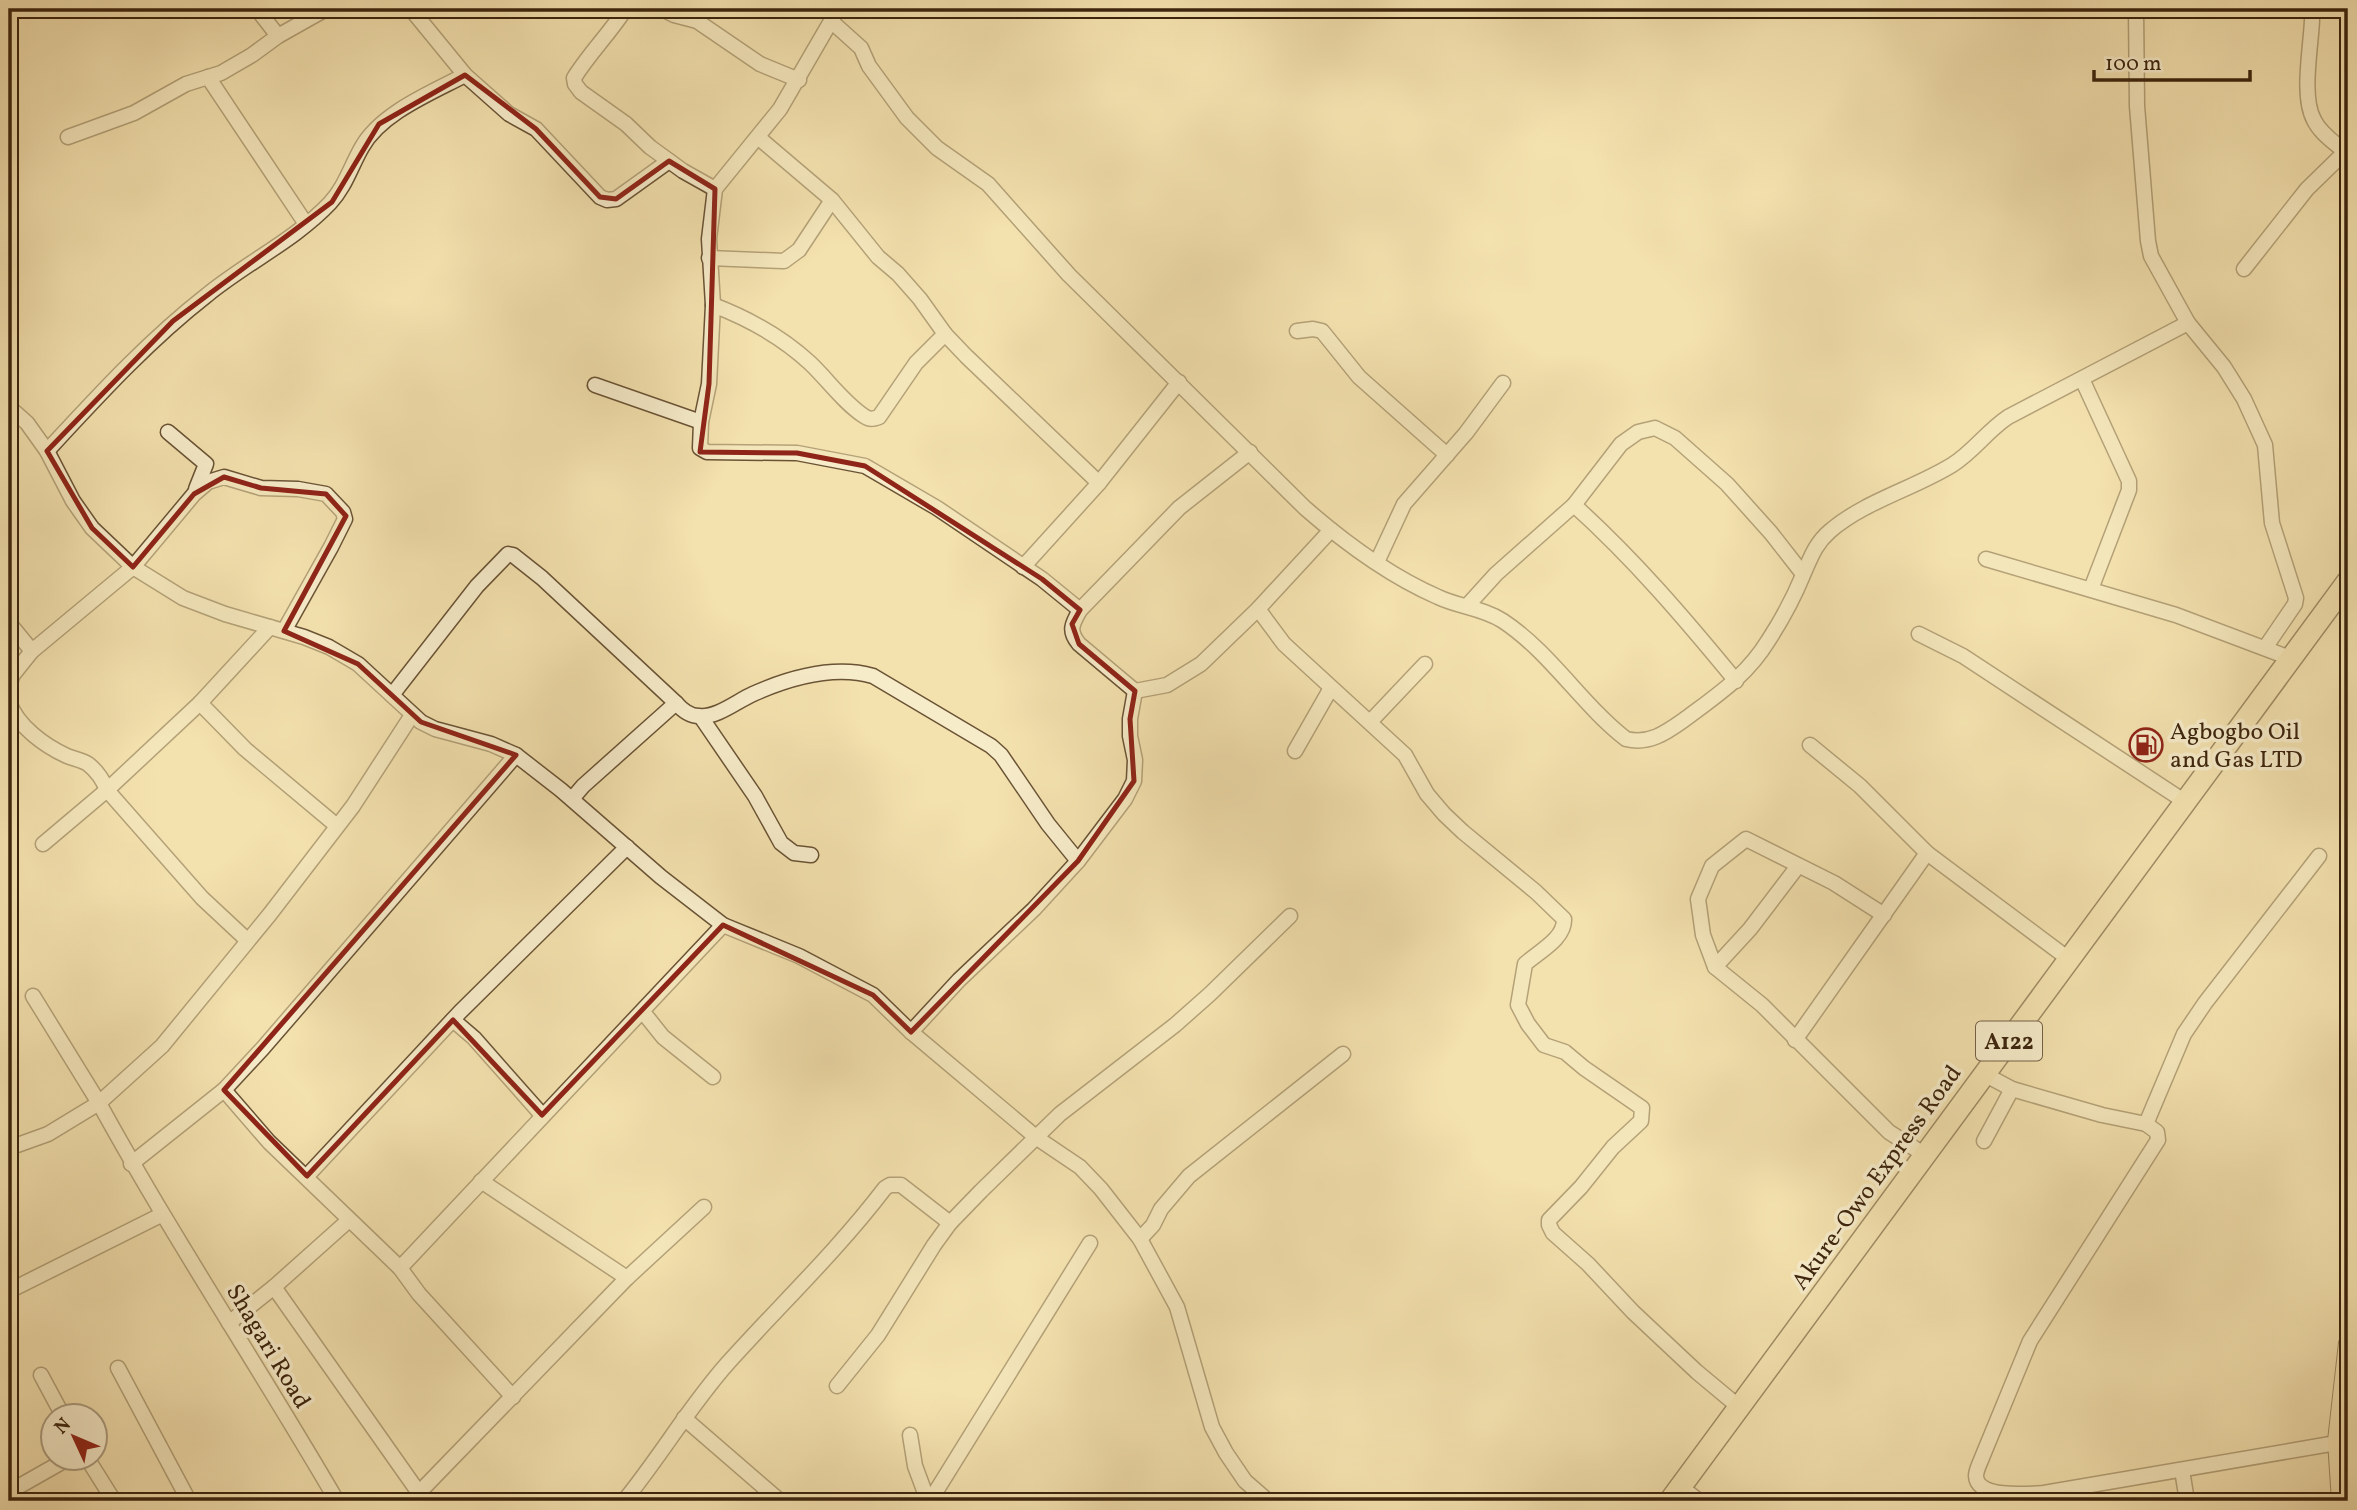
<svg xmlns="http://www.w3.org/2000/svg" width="2357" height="1510" font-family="Vollkorn,serif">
<rect width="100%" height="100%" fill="#f3e1ae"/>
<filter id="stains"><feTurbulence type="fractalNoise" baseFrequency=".00286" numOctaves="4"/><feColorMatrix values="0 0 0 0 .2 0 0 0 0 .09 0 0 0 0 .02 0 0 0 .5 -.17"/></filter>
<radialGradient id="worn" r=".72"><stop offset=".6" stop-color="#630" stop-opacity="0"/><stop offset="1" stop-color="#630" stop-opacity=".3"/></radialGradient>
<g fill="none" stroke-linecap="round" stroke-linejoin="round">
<defs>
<g id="minor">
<polyline points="257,9 278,36"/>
<polyline points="411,9 465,75 509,114 536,129 600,197 607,200 616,199 669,161"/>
<path d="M622,9L624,11C609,34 589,54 574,78L575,84L581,92L626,124L650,147L683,171L715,189"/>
<polyline points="662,9 674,15 697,21 760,64 799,80"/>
<polyline points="838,9 780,109 715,189 709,239 713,305 709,384 701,422 700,448 707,452 797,453 865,466 937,508 1042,579 1080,610"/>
<polyline points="2136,9 2137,106 2148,241 2151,256 2188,323 2224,367 2244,399 2265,445 2272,523 2296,598 2295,604 2265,648"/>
<path d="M2312,20C2311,47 2301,97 2314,120C2320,133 2334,142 2345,152"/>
<path d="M831,21L861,48L869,66L907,118L937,148L988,184L1069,275L1305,508C1345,543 1390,576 1438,597C1459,607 1483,608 1503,621C1550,652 1583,706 1626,739C1651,745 1668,731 1688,717C1720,693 1747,675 1768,641C1781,621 1794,597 1803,575C1811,557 1815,544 1830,531C1865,501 1913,489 1952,465C1973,452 1987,431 2008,417L2188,323"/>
<polyline points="208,77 306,224"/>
<polyline points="68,137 134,113 186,84 221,73 252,55 278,36 326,9"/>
<polyline points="759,138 832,200 878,257 898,274 920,299 945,334 966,356 1099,483"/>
<polyline points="709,258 784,261 799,250 832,200"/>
<polyline points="2244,269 2307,189 2345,152 2348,154"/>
<path d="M713,305C747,318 783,338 810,363C828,380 843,402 864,416C870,420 873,419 879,417L916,363L945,334"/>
<polyline points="1297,331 1313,329 1322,331 1359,377 1447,455"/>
<polyline points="2082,379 2129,481 2129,490 2091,589"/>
<polyline points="595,385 701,422"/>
<polyline points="9,407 27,423 47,451 73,501 92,528 133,567 183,598 225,614 304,637 329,647 358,664 421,722 435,729 491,744 516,755 561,790 661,877 723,925 799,956 873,995 911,1032 1037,1138 1080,1167 1101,1189 1140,1239 1177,1307 1212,1427 1226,1453 1245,1481 1268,1501"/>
<polyline points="168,432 206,464 196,489"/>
<path d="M47,451C97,397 148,341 207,295C246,263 295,240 330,203C345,187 351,166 362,147C381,113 431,93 465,75"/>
<path d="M1574,505C1634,559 1685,619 1736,681"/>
<polyline points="1986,559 2176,615 2290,658"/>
<polyline points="1377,562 1404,504 1466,433 1503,383"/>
<polyline points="1023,567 1099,483 1179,382"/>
<polyline points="1467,606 1496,574 1574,505 1621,444 1638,432 1655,428 1675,438 1727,484 1771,533 1803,574"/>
<path d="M1258,609L1284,644L1405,755L1427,794L1444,814L1463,832L1536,892L1564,919C1565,939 1538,952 1525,964L1518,1005L1528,1024L1544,1045L1565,1052L1584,1068L1642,1108L1641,1121L1613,1147L1581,1187L1549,1220V1225L1553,1233L1588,1264L1633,1312L1697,1372L1739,1407"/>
<polyline points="9,623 32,651"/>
<polyline points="1919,634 1963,656 2184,801"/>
<polyline points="9,688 12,676 32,651 133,567 194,494 208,482 224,477 261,488 298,489 326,494 343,512 345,519 331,547 284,631"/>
<path d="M1135,691L1079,644C1068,631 1072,624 1080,610L1179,508L1250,452"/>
<polyline points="392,695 477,586 508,554 513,555 542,578 676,703"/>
<path d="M9,702C17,726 45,746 67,756C74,759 82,760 88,764C97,771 103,780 107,790L202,898L247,940"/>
<polyline points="200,703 245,749 337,826"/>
<polyline points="701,717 755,796 781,843 794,853 811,855"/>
<polyline points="1370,722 1425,664"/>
<polyline points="1810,745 1860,786 1927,853 2070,960"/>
<polyline points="1295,751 1331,688"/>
<path d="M572,799L583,786L676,703C682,710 689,716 699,716C717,718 737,701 753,694C789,678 834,665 873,676L991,746L1001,755L1048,824L1078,861"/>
<polyline points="43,844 107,790 200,703 270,627"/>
<polyline points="1884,915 1834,883 1746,839 1712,866 1698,899 1703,935 1715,967 1762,1005 1889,1132 1925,1155"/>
<polyline points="1715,967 1750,929 1798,866"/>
<polyline points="643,1012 663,1037 713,1077"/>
<polyline points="453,1020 474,1038 542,1115"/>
<polyline points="911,1032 959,980 1034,909 1078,861 1125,799 1134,781 1135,760 1130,736 1130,719 1135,691 1167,685 1201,664 1258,609 1331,530"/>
<polyline points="1795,1040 1927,853"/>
<path d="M1984,1074L2012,1089L2102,1115L2146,1124L2157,1132L2158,1140L2030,1341L1981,1460C1979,1465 1976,1471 1976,1476C1977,1499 2029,1494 2044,1493L2348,1441"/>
<polyline points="224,1090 269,1142 400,1268 419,1294 513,1397"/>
<polyline points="2146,1124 2184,1034 2205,1003 2319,856"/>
<polyline points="1984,1141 2012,1089"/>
<polyline points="9,1148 48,1134 99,1103 33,996"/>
<polyline points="131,1164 224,1090 263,1048 516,755"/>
<polyline points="307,1176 460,1012 627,847"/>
<polyline points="481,1181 627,1278"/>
<polyline points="1140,1239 1153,1225 1161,1209 1189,1176 1343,1054"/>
<polyline points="400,1268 723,925"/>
<polyline points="274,1287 419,1493"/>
<polyline points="9,1291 161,1215"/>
<polyline points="229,1323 274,1287 349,1220"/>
<polyline points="118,1368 189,1501"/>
<polyline points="41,1375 63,1416"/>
<polyline points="837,1386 878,1335 934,1245 950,1223 981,1191 1060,1114 1175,1025 1210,994 1290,916"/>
<polyline points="684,1418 780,1501"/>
<polyline points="910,1435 915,1466 928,1501"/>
<polyline points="87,1458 114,1501"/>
<polyline points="2182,1470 2187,1501"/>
<polyline points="1681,1487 1699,1501"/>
<polyline points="9,1492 69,1458"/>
<path d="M337,1501C259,1367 173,1238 99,1103L162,1046L270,914L353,806L412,715"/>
<polyline points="411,1501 627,1278 704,1207"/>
<path d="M624,1501C660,1457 689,1407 727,1364C780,1305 837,1251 885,1188L890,1185H901L950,1223"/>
<polyline points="930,1501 1090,1243"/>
</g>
<polyline id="major" points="2341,1501 2337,1441 2348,1343"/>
<polyline id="highway" points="1670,1501 2348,581"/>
</defs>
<!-- minor casing -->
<use href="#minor" stroke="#6a5335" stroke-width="17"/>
<!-- major casing -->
<use href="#major" stroke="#3c240d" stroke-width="20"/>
<!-- highway casing -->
<use href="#highway" stroke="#3c240d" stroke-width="24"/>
<!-- minor -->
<use href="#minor" stroke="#f7ecca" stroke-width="14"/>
<!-- major -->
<use href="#major" stroke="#f3e1ae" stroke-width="18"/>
<!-- highway -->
<use href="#highway" stroke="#f3e1ae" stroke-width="21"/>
</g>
<!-- marked area -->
<path d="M0 0H2357V1510H0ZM465,75L536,129L600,197L616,199L669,161L715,189L709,384L700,452L797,453L865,466L1042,579L1080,610L1072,624L1079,644L1135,691L1130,719L1134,781L1078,861L911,1032L873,995L723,925L542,1115L453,1020L307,1176L224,1090L516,755L421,722L358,664L284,631L346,516L326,494L261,488L224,477L194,494L133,567L92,528L47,451L173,321L332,202L379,124Z" fill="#f3e1ae" fill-opacity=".55" fill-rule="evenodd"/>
<path fill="none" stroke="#8f2418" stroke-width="5" stroke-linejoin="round" d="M465,75L536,129L600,197L616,199L669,161L715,189L709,384L700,452L797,453L865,466L1042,579L1080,610L1072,624L1079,644L1135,691L1130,719L1134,781L1078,861L911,1032L873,995L723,925L542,1115L453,1020L307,1176L224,1090L516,755L421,722L358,664L284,631L346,516L326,494L261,488L224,477L194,494L133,567L92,528L47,451L173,321L332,202L379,124Z"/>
<!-- icons -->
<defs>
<symbol id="fuel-ring" viewBox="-11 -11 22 22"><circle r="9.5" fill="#f7ecca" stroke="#8f2418" stroke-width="1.5"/><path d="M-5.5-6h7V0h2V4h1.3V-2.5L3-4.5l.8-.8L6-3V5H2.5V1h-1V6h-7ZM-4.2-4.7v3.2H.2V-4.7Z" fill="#8f2418"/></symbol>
</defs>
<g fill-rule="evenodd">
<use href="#fuel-ring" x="2127" y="726" width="38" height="38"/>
</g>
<g text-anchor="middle" stroke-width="7" stroke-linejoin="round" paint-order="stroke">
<!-- shield labels -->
<rect fill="#f7ecca" stroke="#746046" stroke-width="2" x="1976" y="1021.5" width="66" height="39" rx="5"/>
<g font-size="23" font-weight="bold" fill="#3c240d">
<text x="2009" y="1049">A122</text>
</g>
<!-- poi labels -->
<g font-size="24" fill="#3c240d" stroke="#f7ecca" text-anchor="start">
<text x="2170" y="739">Agbogbo Oil<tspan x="2170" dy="28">and Gas LTD</tspan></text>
</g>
<!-- street labels -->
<g font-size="24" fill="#3c240d" stroke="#f7ecca">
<text transform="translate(1876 1177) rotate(-54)" y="8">Akure-Owo Express Road</text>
<text transform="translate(269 1346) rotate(59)" y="8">Shagari Road</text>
</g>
</g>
<!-- margin -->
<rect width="2357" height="1510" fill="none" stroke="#f3e1ae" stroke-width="35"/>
<rect x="10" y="10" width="2336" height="1489" fill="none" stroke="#3c240d" stroke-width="3.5"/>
<rect x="18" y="18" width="2322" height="1475" fill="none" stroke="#3c240d" stroke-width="2"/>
<!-- north arrow -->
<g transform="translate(74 1437) rotate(314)"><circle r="33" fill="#f7ecca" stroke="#ac9c7e" stroke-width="2"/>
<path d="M0-5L12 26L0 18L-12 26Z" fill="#8f2418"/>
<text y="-10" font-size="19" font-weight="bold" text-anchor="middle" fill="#3c240d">N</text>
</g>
<!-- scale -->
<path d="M2094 70v10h156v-10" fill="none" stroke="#3c240d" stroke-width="3.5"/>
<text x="2105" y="70" font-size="21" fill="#3c240d" stroke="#f7ecca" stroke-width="5" paint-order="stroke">100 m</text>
<rect width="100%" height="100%" filter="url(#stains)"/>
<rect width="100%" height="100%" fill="url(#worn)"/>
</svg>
